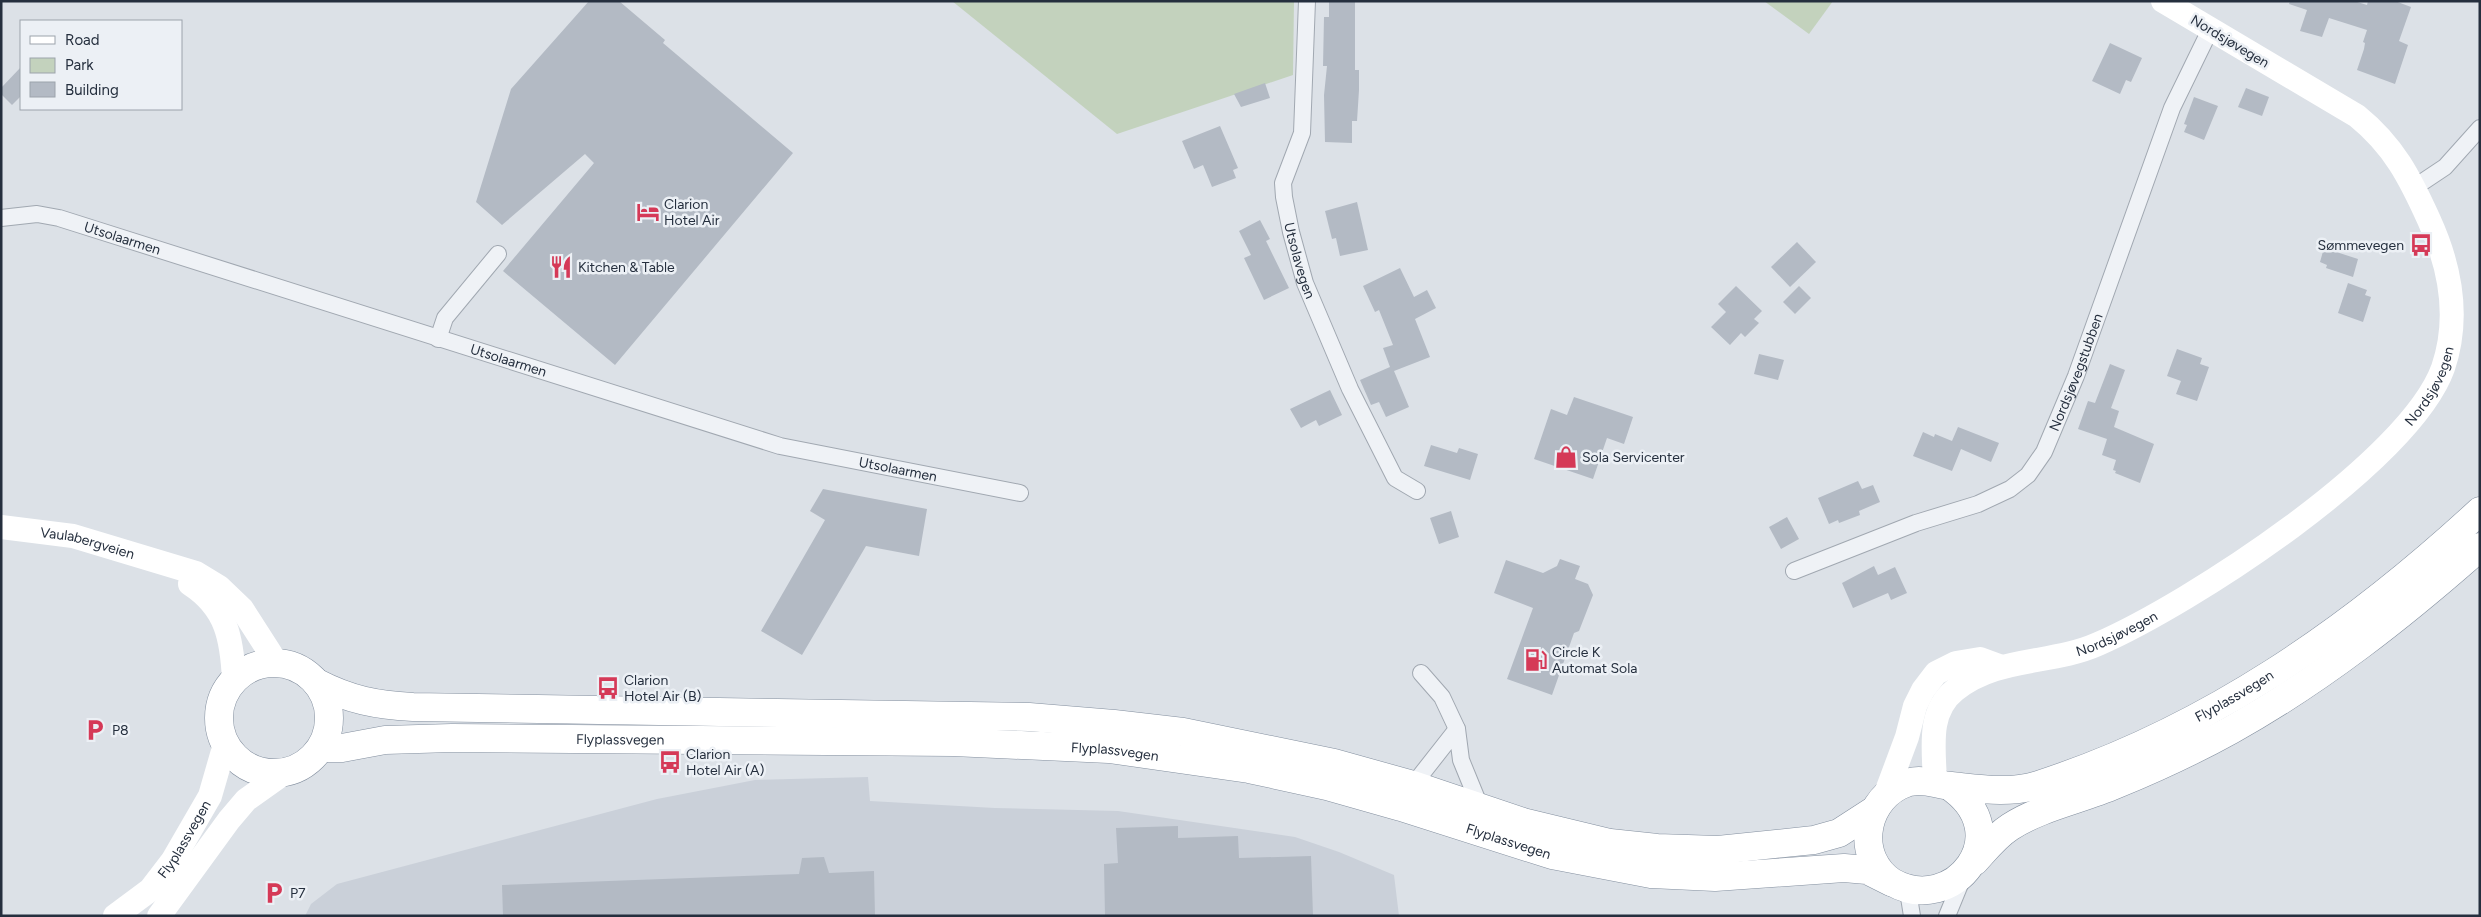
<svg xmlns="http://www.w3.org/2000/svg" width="2481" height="917" font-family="Figtree,sans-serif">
<rect width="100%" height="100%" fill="#dce1e7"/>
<!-- built -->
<polygon fill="#cad0d9" points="868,777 870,801 995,808 1118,811 1295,837 1339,852 1394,875 1399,916 305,916 311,904 337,884 657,799 755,780"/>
<!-- green -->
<g fill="#c3d2bd">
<polygon points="952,1 1294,1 1293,75 1117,134"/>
<polygon points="1764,1 1833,1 1809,34"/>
</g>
<!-- building -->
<g fill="#b3bac4">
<polygon points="589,1 619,1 665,40 663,43 793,153 615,365 503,271 594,163 585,154 502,225 476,202 511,89"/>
<polygon points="1329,1 1355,1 1355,70 1359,70 1359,90 1357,121 1352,121 1352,143 1325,142 1324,95 1327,66 1323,66 1324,17 1329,17"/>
<polygon points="2290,1 2354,1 2367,5 2368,1 2395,1 2411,7 2399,41 2408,45 2395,84 2357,70 2364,49 2365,43 2363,42 2367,30 2329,18 2322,37 2300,31 2307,10 2289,4"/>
<polygon points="2110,43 2142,58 2131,82 2126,80 2120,94 2092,81"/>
<polygon points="21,67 21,96 12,105 1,94 1,88"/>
<polygon points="1265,83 1270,98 1241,107 1234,94"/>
<polygon points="2246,88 2269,97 2262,116 2238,107"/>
<polygon points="2194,97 2218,106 2204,140 2184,132 2187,125 2184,124"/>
<polygon points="1220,126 1238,168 1233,170 1236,178 1212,187 1203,165 1194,169 1182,141"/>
<polygon points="1357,202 1368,250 1340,256 1336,238 1332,239 1325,211"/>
<polygon points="1260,220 1270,239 1266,241 1289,288 1264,300 1244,258 1251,255 1239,231"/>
<polygon points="1797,242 1816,262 1790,287 1771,267"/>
<polygon points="2324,248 2358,259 2353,277 2326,268 2327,265 2320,262"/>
<polygon points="1400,268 1414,297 1427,290 1436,308 1415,319 1430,357 1394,371 1409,407 1386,417 1379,402 1371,405 1360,380 1390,367 1383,348 1393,345 1379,310 1375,312 1363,286"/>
<polygon points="2348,283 2367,290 2365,295 2371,297 2363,322 2338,313"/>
<polygon points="1736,286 1762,311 1754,319 1759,323 1745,337 1741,333 1730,345 1711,327 1726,312 1718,304"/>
<polygon points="1799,286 1811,298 1795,314 1783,302"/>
<polygon points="2177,349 2202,358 2200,364 2209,367 2197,401 2176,394 2181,381 2167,376"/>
<polygon points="1759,354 1784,360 1778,380 1754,374"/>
<polygon points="2110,364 2125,370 2111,408 2119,411 2114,427 2154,444 2140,483 2115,473 2116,471 2113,470 2116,460 2102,455 2107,439 2078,429 2088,401 2095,403"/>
<polygon points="1330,390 1342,415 1319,426 1316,420 1301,428 1290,409"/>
<polygon points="1574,397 1633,417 1624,444 1607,438 1593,479 1534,459 1551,409 1567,415"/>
<polygon points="1958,427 1999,443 1991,462 1961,449 1952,471 1913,456 1923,432 1934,437 1935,434 1952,441"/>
<polygon points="1431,445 1457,453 1459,448 1478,454 1470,480 1424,466"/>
<polygon points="1858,481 1862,489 1873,485 1880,502 1859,511 1860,515 1839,523 1838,520 1829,524 1818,498"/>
<polygon points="823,489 927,509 919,556 866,546 802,655 761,631 825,520 810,511"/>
<polygon points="1451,511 1459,537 1439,544 1430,518"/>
<polygon points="1787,517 1799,539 1781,549 1769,527"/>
<polygon points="1560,559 1580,566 1575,579 1588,584 1593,595 1579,631 1574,633 1552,695 1507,679 1533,608 1494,593 1506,560 1543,573 1557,566"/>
<polygon points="1874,566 1878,575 1895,567 1907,593 1891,600 1888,593 1853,608 1842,583"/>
<polygon points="1178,826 1178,838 1238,836 1239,858 1311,856 1313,916 1105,916 1104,864 1118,863 1116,828"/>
<polygon points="824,857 829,873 874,871 875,916 503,916 502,885 799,874 802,858"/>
</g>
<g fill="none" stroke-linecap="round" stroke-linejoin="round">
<defs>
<g id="street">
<path id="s1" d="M1307,1L1302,133L1283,183L1284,197L1291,232L1305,283L1350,389L1395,478L1417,491"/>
<polyline points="2415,187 2445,167 2480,128"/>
<path id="s2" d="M1,218L37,214L59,218L780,446L1020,493"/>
<polyline points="438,339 445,318 498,254"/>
<path id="s3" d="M1794,571L1916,523L1978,504L2010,489L2028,475L2044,452L2076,376L2172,108L2210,30"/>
<polyline points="1421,673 1442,697 1457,729"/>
<polyline points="1413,785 1457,729 1461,760 1481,809"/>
<polyline points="1908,891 1912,916"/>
<polyline points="1947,916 1963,877"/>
</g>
<g id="highway">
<circle cx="274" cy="718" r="55"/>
<path d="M317,683C350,700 376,705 413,707L1029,717L1114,724L1183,732L1334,763L1413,785L1523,822L1610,843L1657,848L1718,850L1814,840L1839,833L1873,811"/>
<path id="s7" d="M321,748H342L385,740L452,738L953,742L1109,749L1249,769L1327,786L1401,807L1552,855L1651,874L1715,877L1844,868L1867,870L1891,882"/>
<path id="s8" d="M1949,786C2020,834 1953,917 1892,882C1856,858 1863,805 1899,786C1918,776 1933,784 1951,786C1980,789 2009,794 2038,785C2206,731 2351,630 2480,511"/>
<path d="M1975,861C1986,849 1996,836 2010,827C2041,807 2080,800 2115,785C2154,769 2193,751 2231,730C2321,680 2403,615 2480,547"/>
</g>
</defs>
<!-- street casing -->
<use href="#street" stroke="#a1a8b1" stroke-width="18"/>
<!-- highway casing -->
<use href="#highway" stroke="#838f9f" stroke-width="29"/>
<!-- street -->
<use href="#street" stroke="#eff2f6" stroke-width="16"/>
<!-- secondary -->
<g stroke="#fff" stroke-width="24">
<path id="s4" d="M1,527L73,536L196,573L219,587L242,609L276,662"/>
<path d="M190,584C227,608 232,639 234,680"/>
<path id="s5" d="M1935,782C1934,749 1927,712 1955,690C1997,656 2051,665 2098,644C2190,604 2409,462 2443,368C2460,318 2450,266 2429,220C2410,178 2394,146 2357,116L2163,1"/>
<polyline points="1885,796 1907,737 1915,706 1923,690 1936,673 1956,663 1980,659 1999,666"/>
<path id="s6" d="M115,916L150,890L173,860L210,796L225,744"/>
<polyline points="159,916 229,820 246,800 284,773"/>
</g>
<!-- highway -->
<use href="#highway" stroke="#fff" stroke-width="28"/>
</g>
<!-- icons -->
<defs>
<symbol id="hotel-bare" viewBox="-9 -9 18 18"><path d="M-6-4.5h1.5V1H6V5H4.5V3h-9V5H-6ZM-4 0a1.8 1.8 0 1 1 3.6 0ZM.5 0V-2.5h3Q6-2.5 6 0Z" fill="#d53957" stroke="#ecf0f5" stroke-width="2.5" paint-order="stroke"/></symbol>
<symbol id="bus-bare" viewBox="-9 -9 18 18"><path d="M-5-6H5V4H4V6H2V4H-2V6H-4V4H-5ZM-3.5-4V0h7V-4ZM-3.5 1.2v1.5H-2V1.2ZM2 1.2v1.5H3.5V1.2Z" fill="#d53957" stroke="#ecf0f5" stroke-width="2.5" paint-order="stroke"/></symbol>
<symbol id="restaurant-bare" viewBox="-9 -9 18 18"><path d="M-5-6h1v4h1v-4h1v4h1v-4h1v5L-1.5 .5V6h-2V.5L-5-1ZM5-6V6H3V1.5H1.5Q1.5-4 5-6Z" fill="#d53957" stroke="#ecf0f5" stroke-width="2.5" paint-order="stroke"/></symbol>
<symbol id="shop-bare" viewBox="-9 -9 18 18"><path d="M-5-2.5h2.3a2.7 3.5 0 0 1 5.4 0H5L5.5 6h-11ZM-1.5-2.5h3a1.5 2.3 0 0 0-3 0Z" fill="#d53957" stroke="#ecf0f5" stroke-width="2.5" paint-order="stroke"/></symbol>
<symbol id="fuel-bare" viewBox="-9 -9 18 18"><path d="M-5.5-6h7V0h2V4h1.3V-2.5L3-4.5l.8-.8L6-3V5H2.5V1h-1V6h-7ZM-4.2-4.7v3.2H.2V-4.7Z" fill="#d53957" stroke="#ecf0f5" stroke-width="2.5" paint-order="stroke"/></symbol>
<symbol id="parking-bare" viewBox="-9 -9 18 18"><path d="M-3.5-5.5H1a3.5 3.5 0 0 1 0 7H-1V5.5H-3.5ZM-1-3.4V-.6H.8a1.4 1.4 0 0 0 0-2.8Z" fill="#d53957" stroke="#ecf0f5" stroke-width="2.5" paint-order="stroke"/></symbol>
</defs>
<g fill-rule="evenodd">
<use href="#hotel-bare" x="632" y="196" width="32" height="32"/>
<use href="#bus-bare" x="2405" y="229" width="32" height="32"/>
<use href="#restaurant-bare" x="545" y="251" width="32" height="32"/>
<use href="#shop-bare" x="1550" y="441" width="32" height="32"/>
<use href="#fuel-bare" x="1520" y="644" width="32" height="32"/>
<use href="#bus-bare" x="592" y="672" width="32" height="32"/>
<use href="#parking-bare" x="79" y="714" width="32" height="32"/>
<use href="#bus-bare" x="654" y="746" width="32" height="32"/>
<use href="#parking-bare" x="258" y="877" width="32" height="32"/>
</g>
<g text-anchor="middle" stroke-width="5" stroke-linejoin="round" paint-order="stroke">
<!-- street labels -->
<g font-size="14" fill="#252f3e" stroke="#ecf0f5">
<text transform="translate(2230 41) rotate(31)" y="5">Nordsjøvegen</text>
<text dy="5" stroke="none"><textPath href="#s2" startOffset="125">Utsolaarmen</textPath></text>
<text dy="5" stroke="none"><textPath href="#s1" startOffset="265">Utsolavegen</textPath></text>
<text dy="5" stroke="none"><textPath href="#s2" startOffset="530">Utsolaarmen</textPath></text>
<text dy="5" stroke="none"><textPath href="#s3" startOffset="368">Nordsjøvegstubben</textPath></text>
<text dy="5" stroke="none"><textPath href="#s5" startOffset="676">Nordsjøvegen</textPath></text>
<text dy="5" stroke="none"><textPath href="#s2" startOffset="935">Utsolaarmen</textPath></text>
<text dy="5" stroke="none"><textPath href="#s4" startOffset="88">Vaulabergveien</textPath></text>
<text dy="5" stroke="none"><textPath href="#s5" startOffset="271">Nordsjøvegen</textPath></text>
<text dy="5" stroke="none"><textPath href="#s8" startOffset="652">Flyplassvegen</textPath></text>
<text dy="5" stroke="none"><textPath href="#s7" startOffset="300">Flyplassvegen</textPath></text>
<text dy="5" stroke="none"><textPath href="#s7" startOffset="795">Flyplassvegen</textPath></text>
<text dy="5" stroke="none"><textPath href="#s6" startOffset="105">Flyplassvegen</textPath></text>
<text dy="5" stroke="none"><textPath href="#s7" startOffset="1200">Flyplassvegen</textPath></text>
</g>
<!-- poi labels -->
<g font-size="14" fill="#252f3e" stroke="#ecf0f5" text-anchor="start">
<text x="664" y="209">Clarion<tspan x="664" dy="16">Hotel Air</tspan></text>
<text x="2404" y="250" text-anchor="end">Sømmevegen</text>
<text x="578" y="272">Kitchen &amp; Table</text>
<text x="1582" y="462">Sola Servicenter</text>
<text x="1552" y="657">Circle K<tspan x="1552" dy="16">Automat Sola</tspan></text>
<text x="624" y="685">Clarion<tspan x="624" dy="16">Hotel Air (B)</tspan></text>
<text x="112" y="735">P8</text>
<text x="686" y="759">Clarion<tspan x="686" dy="16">Hotel Air (A)</tspan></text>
<text x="290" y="898">P7</text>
</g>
</g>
<!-- border -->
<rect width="2481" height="917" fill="none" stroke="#252f3e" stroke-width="5"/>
<!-- legend -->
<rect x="20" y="20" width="162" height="90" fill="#ecf0f5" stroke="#9ca3ac"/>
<rect x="30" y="36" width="25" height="8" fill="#ffffff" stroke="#9ca3ac"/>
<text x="65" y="45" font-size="15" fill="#252f3e">Road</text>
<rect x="30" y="58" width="25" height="15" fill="#c3d2bd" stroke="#9ca3ac"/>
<text x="65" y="70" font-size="15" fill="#252f3e">Park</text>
<rect x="30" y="82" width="25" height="15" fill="#b3bac4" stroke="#9ca3ac"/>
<text x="65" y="95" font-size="15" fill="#252f3e">Building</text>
</svg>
